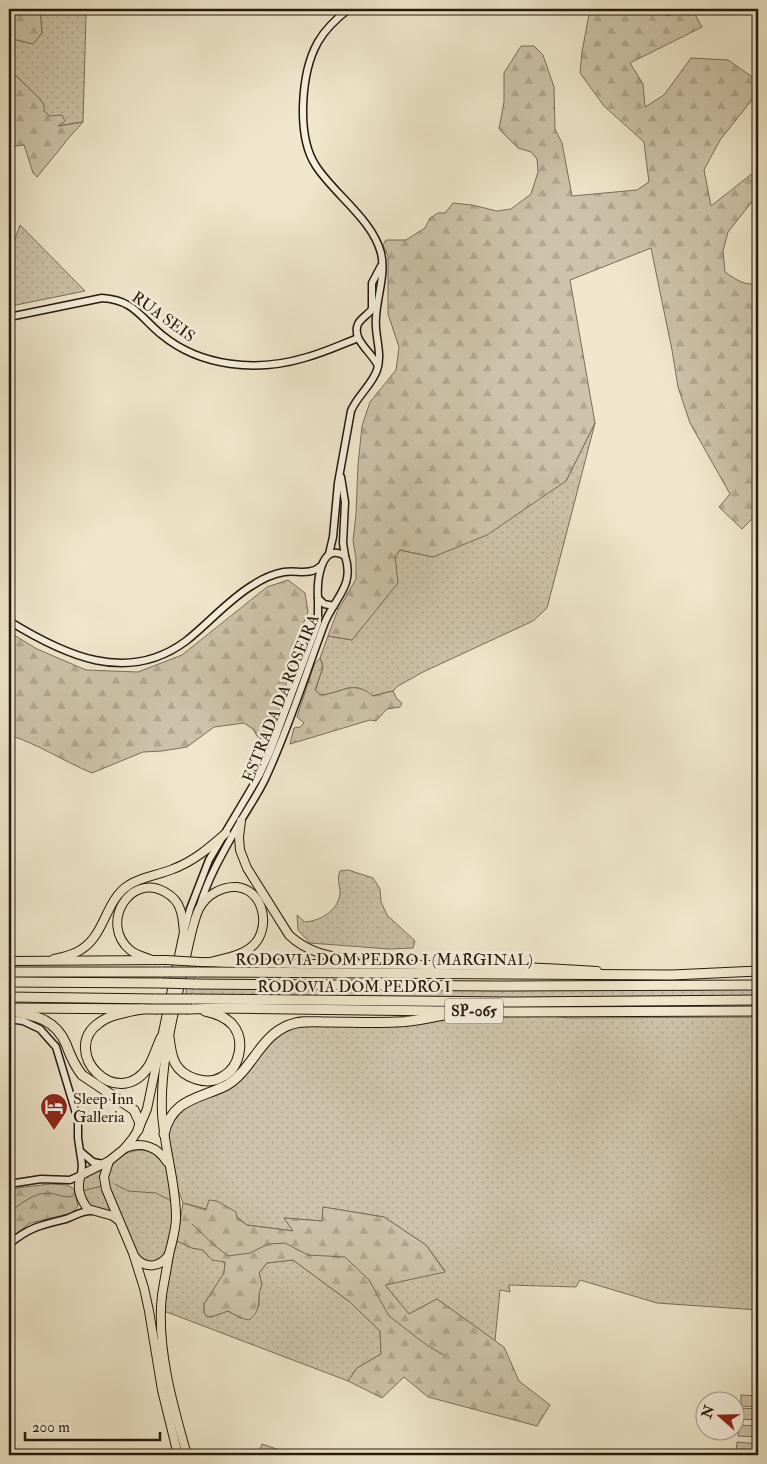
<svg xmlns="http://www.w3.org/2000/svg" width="767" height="1464" font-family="'IM FELL Double Pica',serif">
<defs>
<pattern id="grass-dots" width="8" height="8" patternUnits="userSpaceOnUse" patternTransform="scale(1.25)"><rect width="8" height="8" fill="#cdc3aa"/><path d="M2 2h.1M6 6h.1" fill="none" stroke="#b0a791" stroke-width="1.8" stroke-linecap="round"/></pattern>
<pattern id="forest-firs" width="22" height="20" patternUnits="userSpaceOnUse" patternTransform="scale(1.25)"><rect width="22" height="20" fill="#cdc3aa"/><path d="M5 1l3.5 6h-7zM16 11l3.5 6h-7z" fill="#b0a791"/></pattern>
<pattern id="park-tufts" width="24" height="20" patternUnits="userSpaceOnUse" patternTransform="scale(1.25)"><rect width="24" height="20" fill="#cdc3aa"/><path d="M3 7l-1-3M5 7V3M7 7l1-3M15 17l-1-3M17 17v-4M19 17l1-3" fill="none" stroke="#b0a791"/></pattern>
</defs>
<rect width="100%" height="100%" fill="#efe6cb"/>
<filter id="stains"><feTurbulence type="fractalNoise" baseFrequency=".004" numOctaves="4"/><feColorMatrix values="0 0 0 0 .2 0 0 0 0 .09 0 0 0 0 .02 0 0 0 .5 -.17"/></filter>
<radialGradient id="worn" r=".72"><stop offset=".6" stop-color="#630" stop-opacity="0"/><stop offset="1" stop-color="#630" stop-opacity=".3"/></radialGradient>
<!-- grass -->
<g fill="url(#grass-dots)" stroke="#7a6e5a">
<polygon points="40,9 83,9 86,16 83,122 57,126 50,116 43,111 44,105 40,99 9,69 9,38 33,44 42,33"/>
<polygon points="20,225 85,291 21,304 12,306 9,304 9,255"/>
<path d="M595,423L547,608L533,621L423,672L398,686L393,691L372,696C353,679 343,693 321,695L315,691L323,667L320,658L328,636L352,640L397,583L395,557L400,550L433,557L566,481Z"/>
<path d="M348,870L373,878L380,889L381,902L387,915L415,941L413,948L389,949L310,943L298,930L297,915L305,922C321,921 341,909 340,890C339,882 337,879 340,871Z"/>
<polygon points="186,987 328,989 695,990 758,988 758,996 524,998 203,996 186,994"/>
<polygon points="511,1012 569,1018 758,1017 758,1310 657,1303 580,1280 576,1287 509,1285 510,1292 500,1290 495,1341 437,1299 409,1314 385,1285 445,1271 426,1245 384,1217 323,1207 323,1221 284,1218 294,1231 247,1225 237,1217 183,1203 171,1171 166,1126 177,1111 211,1095 266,1046 281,1034 308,1022 410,1021"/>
<path d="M141,1150C177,1152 175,1209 170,1235C169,1241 169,1250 166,1254C164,1257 160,1260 157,1262L145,1261L138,1256L108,1188C107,1166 117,1152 141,1150Z"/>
<path d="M104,1169L115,1215C102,1211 82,1207 82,1190C82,1186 82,1181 85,1178C89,1174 98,1172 104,1169Z"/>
<polygon points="177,1241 192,1248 203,1250 212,1260 225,1261 224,1273 204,1304 204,1311 206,1316 211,1317 228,1311 241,1318 259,1306 259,1292 262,1285 259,1273 267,1263 293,1260 350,1302 380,1331 381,1354 357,1368 348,1381 164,1311 168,1277"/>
</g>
<!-- forest -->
<g fill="url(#forest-firs)" stroke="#7a6e5a">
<polygon points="9,9 40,9 42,33 33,44 9,38"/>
<path d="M590,9H665L667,16L684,9H692L702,27L630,63L643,84L645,107L664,95L691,58L728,60L758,81V92L720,140L704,170L711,206L758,169V194L728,232L723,251L725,272C735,279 746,287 758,283V513L742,529L719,507L730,494L690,423L678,387L672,350L651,248L570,280L595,423L566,481L487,535L433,557L400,550L395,557L398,583L352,640L328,636L337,612L356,579V558L353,541L356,514L358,465L362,426L370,402L396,370L399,347L388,314V256L383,245L386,240H406L425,228L430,218L438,213H445L453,203L472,205L497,211L511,209L531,194L538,172L537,159L531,152L518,148L499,129L504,102V73L521,46H534L543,55L554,87L555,129L562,143L572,196L637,190L649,182L644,142L604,106L580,73L582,52Z"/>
<polygon points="9,69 40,99 44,105 44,111 50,116 62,115 65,121 58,126 83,122 65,142 64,144 37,177 33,173 24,145 9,147"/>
<path d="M288,580L305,593L308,612L301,629L275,726L265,732L261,739L257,736L253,729L244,723L214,727L187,747L162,751L143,752L92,773C63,761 38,744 9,735V632L37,649L86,670L138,672L182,655L267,587Z"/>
<path d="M320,658L323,667L315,690L321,695C343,693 353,679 373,696L393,691L397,699L402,703L400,707L387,709L376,721L370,720L290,744L294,728L300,727L304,723L297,717L314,665Z"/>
<polygon points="50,1184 67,1185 74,1189 78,1206 72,1213 30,1223 9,1239 9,1189"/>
<path d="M209,1200L217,1201L236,1212L237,1218L247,1225L293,1231L284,1218L322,1221L323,1207L384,1217L426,1245L445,1272L385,1285L409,1314L437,1299L504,1347L519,1381L550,1405L537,1426L428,1397L404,1377L382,1398L348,1381L357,1368L381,1354L380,1331L350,1302L293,1260L267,1263L259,1273L262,1285C255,1299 264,1309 249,1320L241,1318L228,1311L211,1317L206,1316L204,1311V1304L224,1273L225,1262L212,1260L203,1250L192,1248L177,1241L183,1203L206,1210Z"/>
</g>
<!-- park -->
<polygon fill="url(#park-tufts)" stroke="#7a6e5a" points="262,1444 294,1455 258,1455"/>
<!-- garden -->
<g fill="#cdc3aa" stroke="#7a6e5a">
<polygon points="741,1395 758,1396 758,1407 741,1406"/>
<polygon points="740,1408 758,1409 758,1420 740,1419"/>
<polygon points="739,1425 758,1426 758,1437 738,1436"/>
<polygon points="737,1442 758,1444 758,1455 736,1453"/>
</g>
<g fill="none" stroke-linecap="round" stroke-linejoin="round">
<!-- stream -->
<g stroke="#766a56" stroke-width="1">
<polyline points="115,1184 128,1191 156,1193 171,1201"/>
<polyline points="83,1191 101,1186"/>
<path d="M9,1212C22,1204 32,1193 49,1193C58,1194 65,1199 73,1196"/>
<polyline points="192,1224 214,1245 228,1256 250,1253 268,1244 285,1243 308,1255 345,1257 369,1280 389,1316 428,1346 444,1355"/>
</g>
<defs>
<g id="secondary">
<path d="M9,317L102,298C134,300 140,317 162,335C201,367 257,372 304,358C323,353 340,345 358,338"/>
<path d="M378,366C373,353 351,340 358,324C361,318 368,315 372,309V283L381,266"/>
<polyline points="341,477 345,502 343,543 345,556"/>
<path d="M329,554L333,537L338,483L351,411C357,396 372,385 377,370C383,353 374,335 376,317C377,296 386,274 381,253C372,219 334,194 316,166C296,136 301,72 318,42C326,28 337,18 349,9"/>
<path d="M9,621C64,655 127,685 186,641C208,624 229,599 253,585C262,579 273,574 284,572C297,570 310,576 321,566"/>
<path d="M200,905C209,875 225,849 240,822C248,808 258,794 265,779C289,728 305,675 325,622C335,598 355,585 345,556C320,541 317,583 318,598L324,604L334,606"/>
<polyline points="185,928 190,909 209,860 260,774 271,750 318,623 318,598"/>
<polyline points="9,1019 23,1021 40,1029 56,1047 78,1120 78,1138 82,1165 81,1175 70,1180 41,1179 9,1184"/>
<polyline points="81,1152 93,1162 103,1164"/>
<path d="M9,1244C30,1227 41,1225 66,1219C75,1216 82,1210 92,1211"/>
</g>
<g id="primary">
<path d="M241,821L239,837L240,850L247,868L289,935C308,953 329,956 354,960"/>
<path d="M54,959C63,957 74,955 82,949C106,933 105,900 129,885C141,877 159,875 173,869C194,861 209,848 226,833"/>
<path d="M152,960C145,957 136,955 130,950C99,924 130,872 165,892C172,896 178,902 180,909C183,916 183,925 184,932L147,1109L138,1130L133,1138L124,1149L109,1161L104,1177L106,1189L133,1253L144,1288L149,1311L162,1390L178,1455"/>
<polyline points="9,961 166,960"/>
<path d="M200,962C332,966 465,962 597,971"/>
<path d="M125,1148C142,1141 158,1147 167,1162"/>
<path d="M109,1161L81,1175C76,1188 80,1199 88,1209L113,1216L118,1220"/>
<path d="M135,1257C146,1270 160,1267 169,1255"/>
<path d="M187,1455C173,1406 156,1347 162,1295C164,1282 167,1268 169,1254C172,1242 176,1230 176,1217C176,1182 164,1148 162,1113C160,1065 173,1017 183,971C187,954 192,923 199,909C206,895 222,886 237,887C262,890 270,922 257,941C247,955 226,958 210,962"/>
</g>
<g id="highway">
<polyline points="9,972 163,972"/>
<polyline points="197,972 672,975 758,971"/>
<polyline points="9,982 161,983"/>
<polyline points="195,984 499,986 758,985"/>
<polyline points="9,997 157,999"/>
<polyline points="192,999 515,1002 758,1000"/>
<polyline points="14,1008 155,1009"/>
<path d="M142,1009C128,1012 111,1014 99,1023C59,1051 117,1114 149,1066C154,1057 157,1047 161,1038"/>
<polyline points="189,1009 224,1008 511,1012 758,1011"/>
<path d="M9,1011C33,1015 55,1018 66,1044C70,1055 74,1065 82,1075L134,1110L140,1123L138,1130"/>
<path d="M169,1037C170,1046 171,1055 175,1063C183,1078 207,1086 222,1077C240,1068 246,1040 232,1024C225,1017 215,1013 205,1011"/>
<path d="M164,1134C172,1098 200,1099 227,1085C252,1070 260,1036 289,1025C301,1020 315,1022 327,1022C350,1022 373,1023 396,1022C414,1022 431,1017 449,1014"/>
</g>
</defs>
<!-- secondary casing -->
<use href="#secondary" stroke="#26180a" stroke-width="9"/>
<!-- primary casing -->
<use href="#primary" stroke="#26180a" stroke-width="10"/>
<!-- highway casing -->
<use href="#highway" stroke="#26180a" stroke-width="11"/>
<!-- secondary -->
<use href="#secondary" stroke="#f5efdd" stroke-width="6"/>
<!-- primary -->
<use href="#primary" stroke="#efe6cb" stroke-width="8"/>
<!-- highway -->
<use href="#highway" stroke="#efe6cb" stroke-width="9"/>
<defs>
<polyline id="primary-bridge" points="166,960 200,962"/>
<g id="highway-bridge">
<polyline points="163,972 197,972"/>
<polyline points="161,983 195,984"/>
<polyline points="157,999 192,999"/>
<polyline points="155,1009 189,1009"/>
</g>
</defs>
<!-- primary-bridge casing -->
<use href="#primary-bridge" stroke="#26180a" stroke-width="10" stroke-linecap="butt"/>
<!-- highway-bridge casing -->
<use href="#highway-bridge" stroke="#26180a" stroke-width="11" stroke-linecap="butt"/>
<!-- primary-bridge -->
<use href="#primary-bridge" stroke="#efe6cb" stroke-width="8"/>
<!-- highway-bridge -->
<use href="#highway-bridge" stroke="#efe6cb" stroke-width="9"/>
</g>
<!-- icons -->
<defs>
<symbol id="hotel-pin" viewBox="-11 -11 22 30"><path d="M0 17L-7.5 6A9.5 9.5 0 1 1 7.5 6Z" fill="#8f2418" stroke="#f5efdd"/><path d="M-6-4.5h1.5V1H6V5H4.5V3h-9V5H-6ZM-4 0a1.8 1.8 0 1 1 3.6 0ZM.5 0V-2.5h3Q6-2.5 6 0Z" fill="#fff"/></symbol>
</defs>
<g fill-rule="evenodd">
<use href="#hotel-pin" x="38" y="1091" width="32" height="43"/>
</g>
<g text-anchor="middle" stroke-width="5" stroke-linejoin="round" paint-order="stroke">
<!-- shield labels -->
<rect fill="#f5efdd" stroke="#645849" stroke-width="1" x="445" y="998.5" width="58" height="25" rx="4"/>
<g font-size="15" font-weight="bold" fill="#26180a">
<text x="474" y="1016">SP-065</text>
</g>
<!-- street labels -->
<g font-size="16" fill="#26180a" stroke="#f5efdd">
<text transform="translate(164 316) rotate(36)" y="6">RUA SEIS</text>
<text transform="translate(280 698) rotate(-68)" y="6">ESTRADA DA ROSEIRA</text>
<text x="384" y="965">RODOVIA DOM PEDRO I (MARGINAL)</text>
<text x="354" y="992">RODOVIA DOM PEDRO I</text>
</g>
<!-- poi labels -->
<g font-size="16" fill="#26180a" stroke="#f5efdd" text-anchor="start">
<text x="73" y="1104">Sleep Inn<tspan x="73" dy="18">Galleria</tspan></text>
</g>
</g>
<!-- margin -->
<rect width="767" height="1464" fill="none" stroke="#efe6cb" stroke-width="30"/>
<rect x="10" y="10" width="747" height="1444" fill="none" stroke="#26180a" stroke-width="2.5"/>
<rect x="15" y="15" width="737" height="1434" fill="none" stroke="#26180a"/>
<!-- north arrow -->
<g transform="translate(720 1416) rotate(290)"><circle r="24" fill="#f5efdd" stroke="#a29989"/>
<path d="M0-4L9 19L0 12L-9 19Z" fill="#8f2418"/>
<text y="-8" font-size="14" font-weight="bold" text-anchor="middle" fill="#26180a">N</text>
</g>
<!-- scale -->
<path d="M25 1432v8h135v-8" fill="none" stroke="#26180a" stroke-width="2.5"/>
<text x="32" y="1432" font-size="15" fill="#26180a" stroke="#f5efdd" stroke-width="4" paint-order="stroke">200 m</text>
<rect width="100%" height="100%" filter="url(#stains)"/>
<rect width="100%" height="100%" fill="url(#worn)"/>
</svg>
